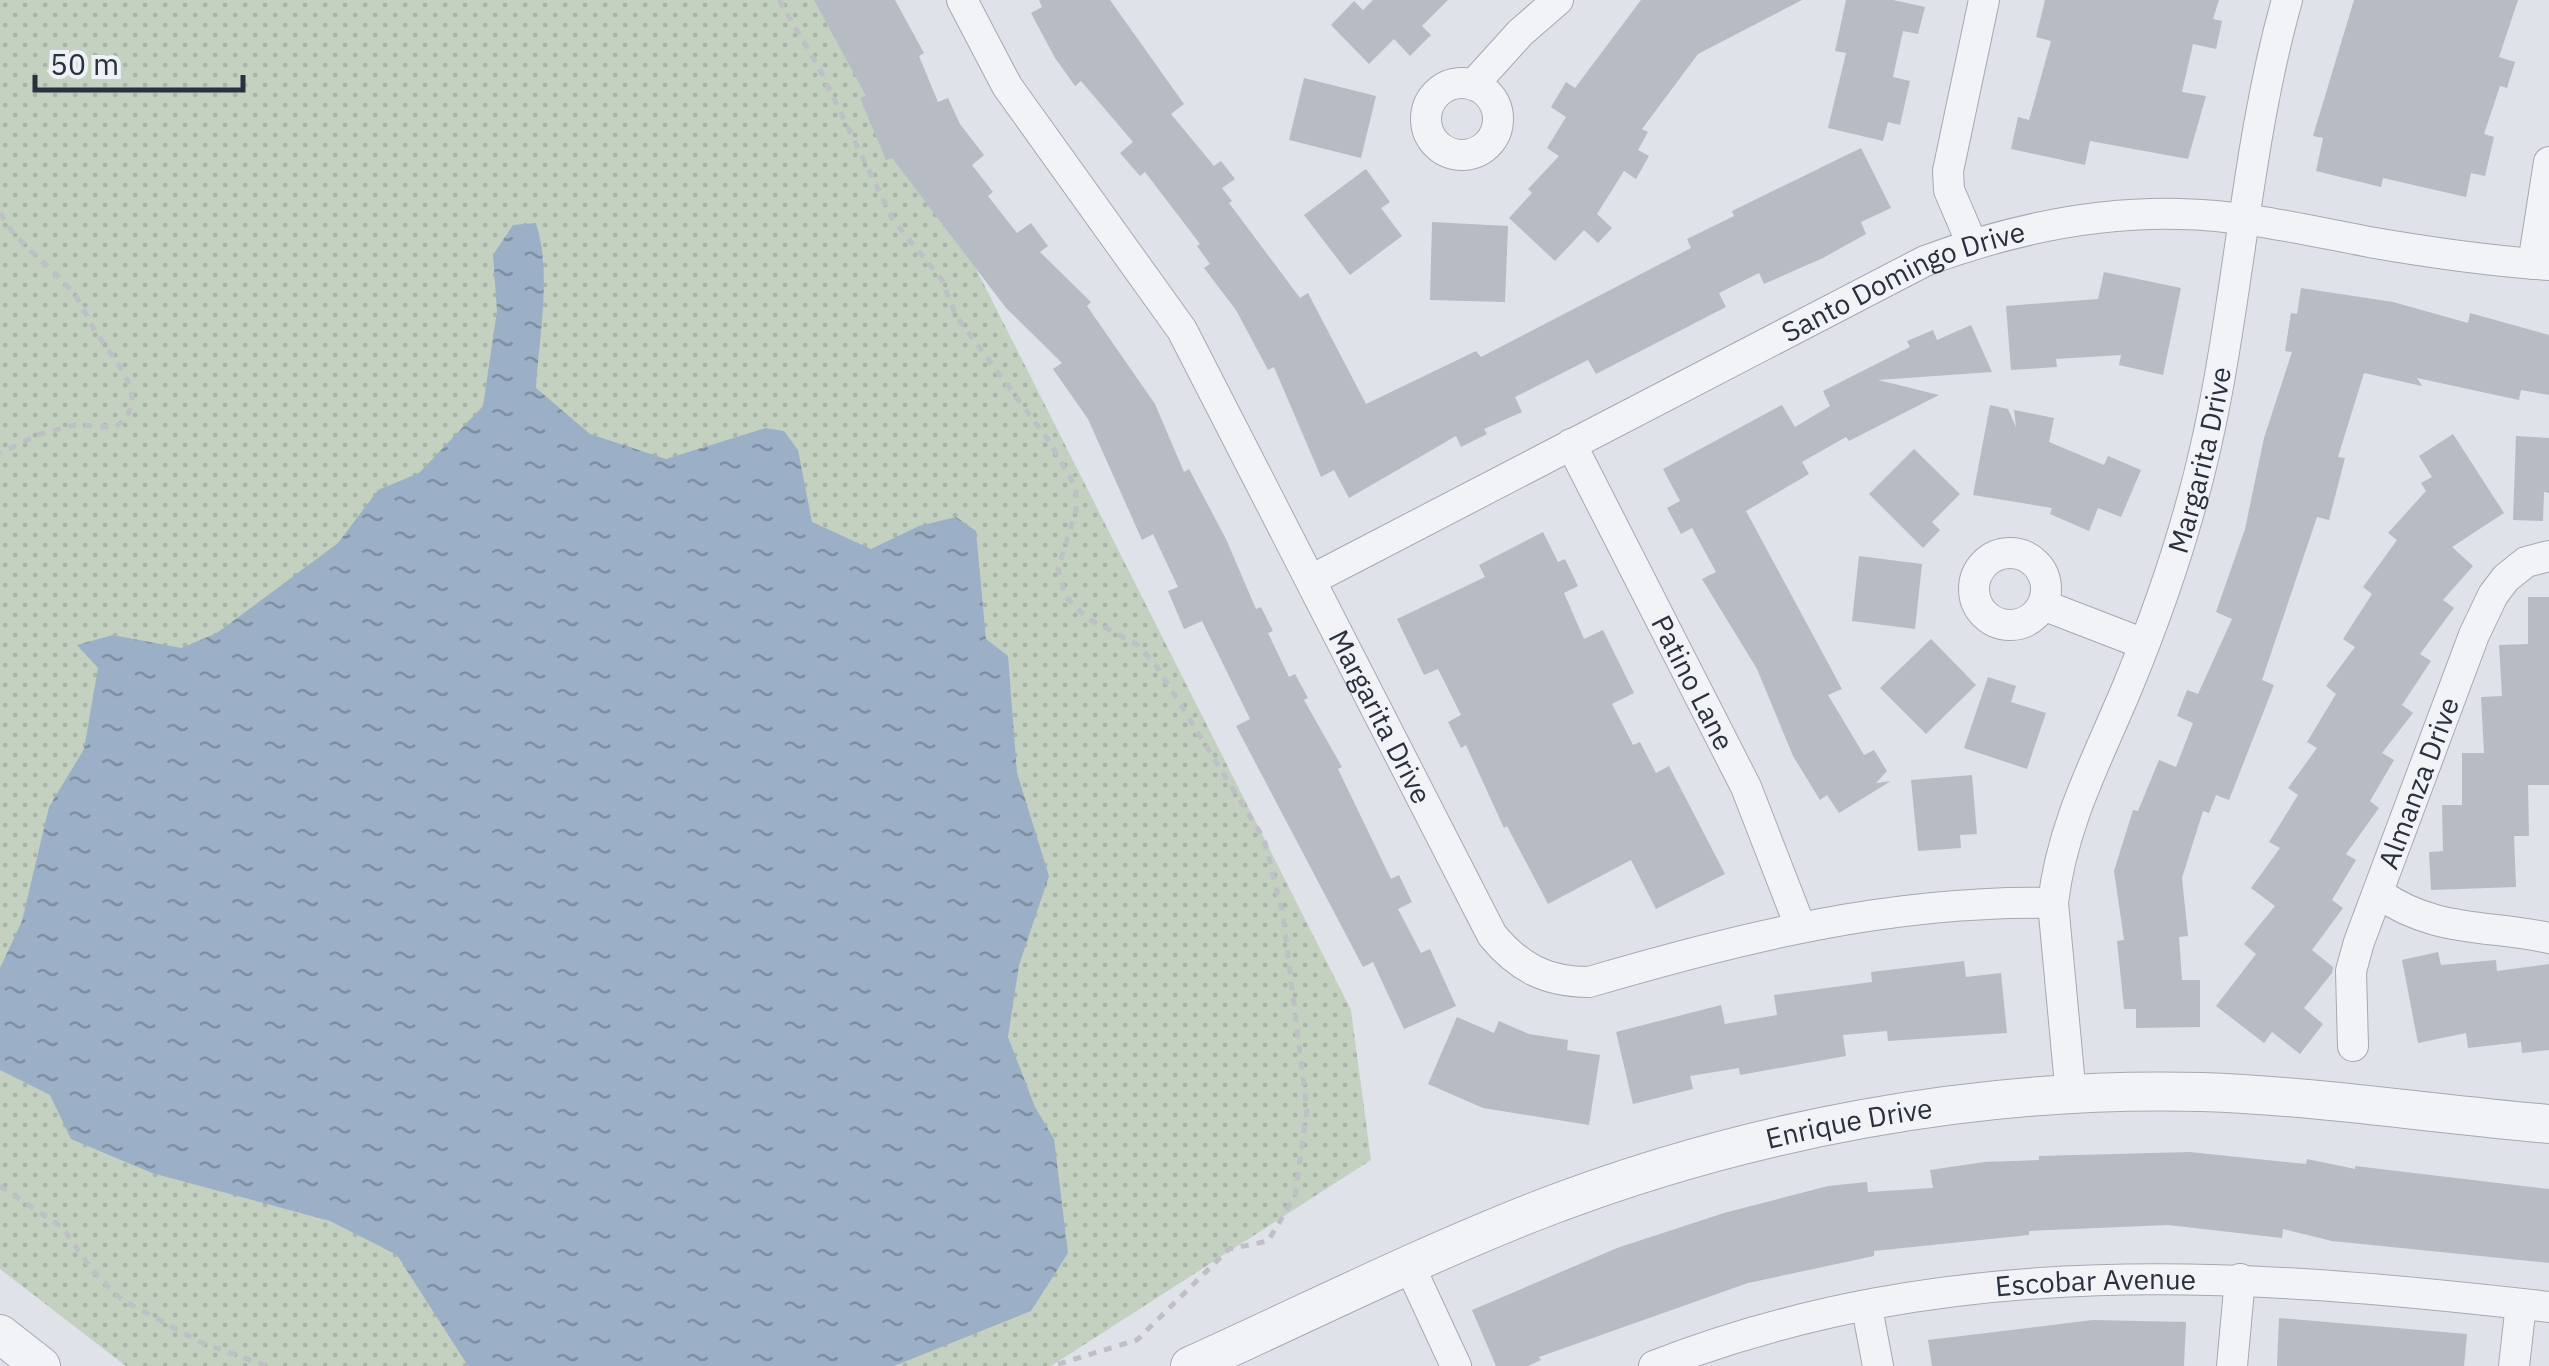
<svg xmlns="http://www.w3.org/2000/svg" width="2549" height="1366" font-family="'IBM Plex Sans',sans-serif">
<defs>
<pattern id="grass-dots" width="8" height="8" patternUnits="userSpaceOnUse" patternTransform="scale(2.5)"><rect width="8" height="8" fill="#c4d1c1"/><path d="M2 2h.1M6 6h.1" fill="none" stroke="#a8b4a7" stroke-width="1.8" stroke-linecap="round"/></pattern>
<pattern id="water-ripples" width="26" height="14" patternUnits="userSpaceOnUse" patternTransform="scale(2.5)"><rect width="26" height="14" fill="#9bafc6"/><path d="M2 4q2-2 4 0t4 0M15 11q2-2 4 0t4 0" fill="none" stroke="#7e8fa2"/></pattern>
</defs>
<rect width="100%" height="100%" fill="#dfe2e8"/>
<!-- grass -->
<polygon fill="url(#grass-dots)" points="0,0 840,0 1351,1010 1371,1160 1051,1366 126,1366 0,1269"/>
<!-- water -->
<path fill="url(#water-ripples)" d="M536,223C552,274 539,335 536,388L590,434L666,459L766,428L784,431L798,450L812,522L871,549L919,526L956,517L976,531L986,639L1008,656L1017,773L1049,876L1019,965L1008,1037L1035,1107L1054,1139L1068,1253L1031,1311L894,1366H468L397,1255L330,1221L152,1173L71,1139L50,1095L0,1070V968L22,921L49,807L84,749L98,668L77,645L113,635L181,648L217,633L338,543L378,490L419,473L483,406L497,311L493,255L513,225Z"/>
<!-- building -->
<g fill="#b7bbc4">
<polygon points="814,0 895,0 924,53 919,56 938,102 948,98 960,124 984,155 972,165 993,192 988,196 1017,233 1031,223 1048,246 1040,252 1091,302 1087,306 1155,404 1184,472 1189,469 1226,539 1256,609 1261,607 1273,631 1268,633 1289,677 1295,674 1308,698 1304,700 1342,767 1338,769 1391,879 1399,875 1412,902 1398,909 1421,953 1430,949 1456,1006 1404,1029 1373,962 1363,967 1236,726 1250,719 1202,621 1184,629 1168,591 1178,587 1153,534 1142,540 1088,419 1053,369 1062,363 1006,308 892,158 886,160 860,98 866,96"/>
<polygon points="1039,0 1110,0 1184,104 1171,114 1214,166 1221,161 1235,179 1222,188 1232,201 1229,203 1300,298 1308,293 1366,404 1476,351 1481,357 1691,248 1687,239 1734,216 1732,211 1861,148 1891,208 1861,222 1866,234 1823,258 1764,284 1759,273 1719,293 1726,307 1596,374 1588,360 1515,397 1522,412 1484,429 1487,434 1461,447 1456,436 1349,498 1334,470 1321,477 1274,367 1268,370 1236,310 1204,268 1210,264 1197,246 1200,244 1145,172 1140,176 1120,153 1133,142 1081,81 1075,86 1055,58 1031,13 1042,7"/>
<polygon points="1373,0 1448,0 1422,26 1431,35 1410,56 1394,39 1369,64 1331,25 1354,1 1363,10"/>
<polygon points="1641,0 1802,0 1698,54 1642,129 1648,132 1638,150 1649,156 1636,179 1624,171 1597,214 1612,228 1598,243 1584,230 1555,261 1509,218 1532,193 1528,189 1559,156 1547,148 1566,117 1551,107 1566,82 1575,88"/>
<polygon points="1846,0 1893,0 1925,7 1918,34 1903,31 1893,77 1910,81 1900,125 1888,122 1883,141 1828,128 1846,53 1835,51"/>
<polygon points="2045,0 2219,0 2213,19 2222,21 2216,49 2193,44 2182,92 2206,96 2188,159 2090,141 2085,165 2011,149 2018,117 2029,120 2051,41 2036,37"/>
<polygon points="2354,0 2518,0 2499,57 2515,62 2507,88 2500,86 2484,134 2494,137 2485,176 2471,173 2466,197 2383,178 2381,187 2316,171 2323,138 2313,136"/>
<polygon points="1304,78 1376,96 1361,158 1289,140"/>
<polygon points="1366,169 1390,202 1381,208 1402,236 1350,275 1304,215"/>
<polygon points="1432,222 1508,226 1505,302 1430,300"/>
<polygon points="2104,272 2181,288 2163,375 2119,365 2121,355 2056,359 2057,367 2011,370 2006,306 2098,299"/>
<polygon points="2301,288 2393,302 2468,323 2470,313 2549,335 2549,395 2521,390 2519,400 2417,378 2422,386 2364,373 2338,457 2345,458 2329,520 2317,517 2262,680 2274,685 2229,800 2216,795 2209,813 2203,811 2182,878 2188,936 2179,937 2182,980 2200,980 2200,1027 2136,1028 2136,1009 2124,1009 2117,941 2124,940 2114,871 2133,810 2138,811 2159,760 2176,767 2193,723 2177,716 2187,690 2198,694 2232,619 2216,612 2245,529 2264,438 2292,352 2285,351 2291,313 2297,314"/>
<polygon points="1971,325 1992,372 1878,380 1939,395 1849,441 1846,437 1802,462 1809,474 1746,511 1842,689 1828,695 1864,755 1874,750 1887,771 1876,783 1891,781 1839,813 1827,795 1820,800 1793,756 1757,669 1702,579 1716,572 1692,528 1681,534 1667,508 1680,501 1663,469 1782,405 1795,427 1830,406 1823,391 1910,347 1907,341 1933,330 1937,340"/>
<polygon points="1990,405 2008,409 2016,427 2014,410 2054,418 2049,442 2104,465 2108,456 2141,470 2121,517 2098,508 2089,531 2050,514 2052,508 1973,495"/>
<polygon points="2453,434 2504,513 2452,547 2473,566 2443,600 2454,608 2420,654 2431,661 2402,705 2413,713 2382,753 2394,760 2370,801 2379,808 2346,854 2356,860 2332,900 2343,908 2312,950 2333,967 2332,973 2304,1008 2323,1024 2300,1054 2272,1032 2264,1043 2216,1006 2256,954 2244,944 2275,906 2251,888 2280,848 2269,842 2298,795 2288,788 2317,748 2307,742 2336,694 2326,686 2355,647 2343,639 2372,594 2363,587 2397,540 2388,533 2426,491 2421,483 2432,477 2419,456"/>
<polygon points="2516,436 2549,438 2549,493 2544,492 2543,521 2513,520"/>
<polygon points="1914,449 1960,494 1932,522 1940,530 1923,548 1869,494"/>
<polygon points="1543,532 1558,562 1565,559 1578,586 1564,593 1584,639 1603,630 1634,693 1612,704 1633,745 1640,742 1656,773 1669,766 1725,874 1656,909 1631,860 1548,904 1507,826 1504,828 1466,745 1461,748 1448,722 1461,715 1438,669 1424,675 1397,619 1485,577 1479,565"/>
<polygon points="1859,556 1922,564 1915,629 1852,621"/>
<polygon points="2528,597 2549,597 2549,785 2528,785 2529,836 2514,836 2516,887 2431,890 2429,852 2443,851 2442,805 2462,805 2462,753 2484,753 2481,697 2502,696 2499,645 2528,644"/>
<polygon points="1931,639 1976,685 1926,734 1880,688"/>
<polygon points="1988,677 2016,686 2011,702 2046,713 2027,769 1964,748"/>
<polygon points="1972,775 1977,834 1960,835 1961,848 1918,851 1911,780"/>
<polygon points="2438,952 2441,965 2496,960 2497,971 2549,964 2549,1050 2522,1053 2521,1042 2468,1048 2466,1033 2418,1043 2402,960"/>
<polygon points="1964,961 1966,977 2001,973 2007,1033 1888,1041 1887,1031 1843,1035 1846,1056 1740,1075 1739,1068 1690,1076 1693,1089 1633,1104 1616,1032 1721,1005 1725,1024 1777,1015 1774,995 1872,982 1871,972"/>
<polygon points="1457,1017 1494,1033 1499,1021 1529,1034 1568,1040 1567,1050 1600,1055 1589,1125 1483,1108 1428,1084"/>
<polygon points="2190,1152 2306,1164 2307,1159 2355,1169 2355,1166 2549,1189 2549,1263 2332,1241 2283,1229 2282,1238 2168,1225 2029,1231 2029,1235 1874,1251 1874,1256 1748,1283 1539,1357 1541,1360 1528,1366 1496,1366 1472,1310 1617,1248 1724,1213 1828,1186 1867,1182 1868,1192 1933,1188 1930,1170 1984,1162 2039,1160 2039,1156"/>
<polygon points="2279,1318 2467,1334 2464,1366 2277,1366"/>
<polygon points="2093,1320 2186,1322 2184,1366 1932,1366 1928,1340"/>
</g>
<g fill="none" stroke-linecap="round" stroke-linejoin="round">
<defs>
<g id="minor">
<path id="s1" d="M962,0L1007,86L1182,330L1492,935C1519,968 1547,982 1589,982C1742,937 1893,900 2053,903"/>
<circle cx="1462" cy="119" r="36"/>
<polyline points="1473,85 1520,33 1558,0"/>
<polyline points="1972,244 1949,190 1948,171 1984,0"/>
<polyline points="2533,264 2549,162"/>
<path id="s2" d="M1571,444L1746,787L1800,926"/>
<circle cx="2010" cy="589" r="36"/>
<path id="s3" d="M1313,579L1925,261C2006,231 2092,212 2179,214C2245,215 2310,231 2375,243C2433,253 2490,261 2549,265"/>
<polyline points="2043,605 2144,644"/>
<path d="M2380,894C2432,932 2488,925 2549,938"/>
<path id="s4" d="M2353,1046L2351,971L2359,942L2474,635L2493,595L2506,578L2526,562L2549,556"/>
<path id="s5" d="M2071,1096L2053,903C2062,824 2097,760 2127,688C2151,630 2173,569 2190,508C2238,342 2240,167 2287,0"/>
<polyline points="1410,1267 1456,1366"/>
<polyline points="1867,1308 1878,1366"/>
<path id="s6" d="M1654,1366C1950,1251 2242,1272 2549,1307"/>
<polyline points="2232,1366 2240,1279"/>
<polyline points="2514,1366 2521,1304"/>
</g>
<g id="tertiary">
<polyline points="0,1334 41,1366"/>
<path id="s7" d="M1190,1366C1305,1314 1419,1257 1536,1211C1744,1130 1978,1086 2202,1092C2318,1096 2434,1114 2549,1124"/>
</g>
</defs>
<!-- minor casing -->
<use href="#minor" stroke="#a5a9b2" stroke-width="32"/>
<!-- tertiary casing -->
<use href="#tertiary" stroke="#a5a9b2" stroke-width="40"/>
<!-- path -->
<g stroke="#bec0c6" stroke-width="5" stroke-dasharray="8 8" stroke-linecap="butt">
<polyline points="779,0 819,68 893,220 942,280 956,316 1049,441 1076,488 1076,511 1058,568 1065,596 1087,618 1138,645 1157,667 1264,839 1283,915 1307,1110 1295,1196 1268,1241 1229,1249 1137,1340 1052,1366"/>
<path d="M0,213C19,247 50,264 73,293C83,305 88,321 97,334C114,360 155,401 115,427L75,425L40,434L0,453"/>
<polyline points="0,1186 62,1227 92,1270 121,1299 200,1342 267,1366"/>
</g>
<!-- minor -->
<use href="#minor" stroke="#f2f3f6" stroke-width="30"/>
<!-- tertiary -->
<use href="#tertiary" stroke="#f2f3f6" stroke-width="38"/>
</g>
<g text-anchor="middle" stroke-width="8" stroke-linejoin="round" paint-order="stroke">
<!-- street labels -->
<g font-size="28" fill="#29303e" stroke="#eef1f5">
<text dy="10" stroke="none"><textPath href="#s3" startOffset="662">Santo Domingo Drive</textPath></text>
<text dy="10" stroke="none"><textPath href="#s5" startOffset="662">Margarita Drive</textPath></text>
<text dy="10" stroke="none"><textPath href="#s2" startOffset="268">Patino Lane</textPath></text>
<text dy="10" stroke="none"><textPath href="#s1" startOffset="832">Margarita Drive</textPath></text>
<text dy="10" stroke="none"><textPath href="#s4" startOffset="275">Almanza Drive</textPath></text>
<text dy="10" stroke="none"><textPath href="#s7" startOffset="705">Enrique Drive</textPath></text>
<text dy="10" stroke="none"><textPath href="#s6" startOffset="452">Escobar Avenue</textPath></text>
</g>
</g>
<!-- scale -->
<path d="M35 75v15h208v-15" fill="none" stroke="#29303e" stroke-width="5"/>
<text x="50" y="75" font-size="30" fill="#29303e" stroke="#eef1f5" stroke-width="8" paint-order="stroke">50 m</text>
</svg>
